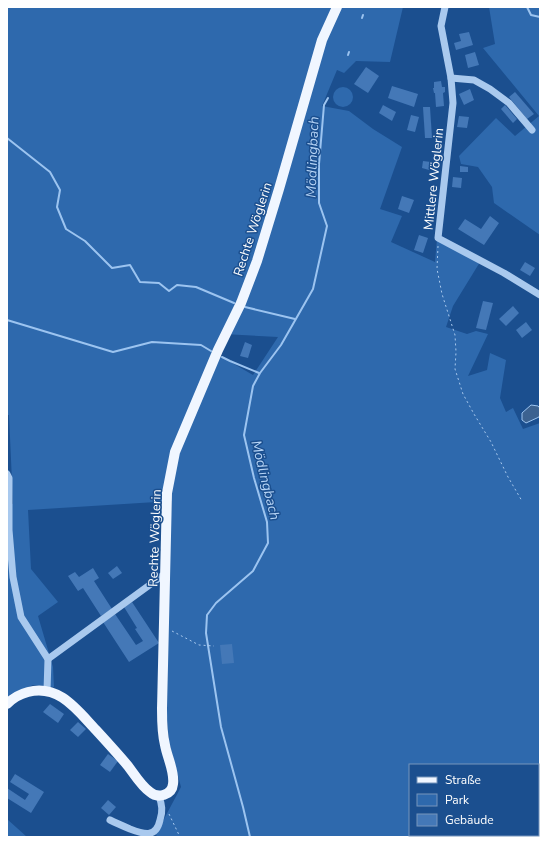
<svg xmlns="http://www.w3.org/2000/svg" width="547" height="844" font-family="'Nunito Sans',sans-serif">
<rect width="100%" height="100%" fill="#1b4f8f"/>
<!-- green -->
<g fill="#2e69ad" fill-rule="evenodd">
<path d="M7,7H403L390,62L356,61L344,73L337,70L322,106L349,111L373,129L402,147L380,209L402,216L391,242L435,262L437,239L480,262L453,306L446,327L467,334L476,331L488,334L468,376L487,370L490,353L506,360L500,398L506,412L513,408L523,429L540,423V837H157L156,834L181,787L169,742L167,716L169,542L172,501L28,510L31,569L58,602L38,616L53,667L54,687L33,685L7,697V502L13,504L9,415H7ZM223,334L278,337L253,375L215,353ZM410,765H538V835H410Z"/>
<polygon points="489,7 540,7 540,235 494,203 492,187 478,167 461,164 459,156 496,118 515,136 539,116 483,48 495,44"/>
<circle cx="343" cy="97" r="10"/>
<polygon points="7,819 27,837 7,837"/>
</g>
<!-- water -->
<path fill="#3c6290" stroke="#9cc4f0" d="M531,405L538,406C541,408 541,414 539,417L526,423L522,420V413Z"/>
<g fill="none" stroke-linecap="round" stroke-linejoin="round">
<!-- stream -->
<g stroke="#9cc4f0" stroke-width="2">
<polyline points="527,7 531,15 540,17"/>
<polyline points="362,18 363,15"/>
<polyline points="348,55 349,52"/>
<polyline points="7,138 50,172 60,190 57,207 66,229 85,241 112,268 130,265 140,282 159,283 169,291 177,285 196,287 234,303"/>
<polyline points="245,307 295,319"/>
<polyline points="7,320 113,352 152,342 201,345 211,351"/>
<polyline points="222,357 230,361 259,373"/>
<polyline points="250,837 243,807 221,727 206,633 207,615 216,603 253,571 268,543 267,522 254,478 244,435 253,386 260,373 281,345 313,289 327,226 319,203 319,164 324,105 328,98"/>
</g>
</g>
<!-- building -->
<g fill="#4478b7">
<polygon points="469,32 473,45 456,50 454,43 461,41 459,34"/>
<polygon points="475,52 479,65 468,68 465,55"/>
<polygon points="366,67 379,76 368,93 354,84"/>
<polygon points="441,81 442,87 445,87 445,92 443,93 444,106 436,107 435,93 434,93 433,88 434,88 434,82"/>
<polygon points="392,86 418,94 414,107 388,98"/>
<polygon points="470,89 474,100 464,105 459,94"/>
<polygon points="515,92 534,114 527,119 509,97"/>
<polygon points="383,105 396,112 392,121 379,113"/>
<polygon points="505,105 517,119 513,123 501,109"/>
<polygon points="423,107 430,107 432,138 425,138"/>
<polygon points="411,115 419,117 415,132 407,130"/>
<polygon points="459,116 469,117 467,128 457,127"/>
<polygon points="423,161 431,162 429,170 422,168"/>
<polygon points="460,166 468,167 468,172 460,172"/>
<polygon points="453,177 462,178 461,188 452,187"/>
<polygon points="402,196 414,200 409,213 398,209"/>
<polygon points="490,216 499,223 484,245 458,229 465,219 481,229"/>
<polygon points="419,235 428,238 423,253 414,250"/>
<polygon points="525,262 535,268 530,276 520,270"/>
<polygon points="483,301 493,303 486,330 476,328"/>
<polygon points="513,306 519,313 506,326 499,319"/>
<polygon points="526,322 532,330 522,338 516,330"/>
<polygon points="245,342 252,345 248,358 240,356"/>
<polygon points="117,566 122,573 113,579 108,573"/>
<polygon points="93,568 99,578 94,581 112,609 101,616 83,588 78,591 68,576 75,572 79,577"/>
<polygon points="132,602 159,643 129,662 103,622 115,614 136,645 143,641 135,629 137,628 124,607"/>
<polygon points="232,644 234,663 222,664 220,645"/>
<polygon points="50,704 64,714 58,723 43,712"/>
<polygon points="78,722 86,729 78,737 70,730"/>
<polygon points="108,754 118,761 110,772 100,765"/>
<polygon points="15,774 44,792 31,813 7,798 7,788 25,800 29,794 10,782"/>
<polygon points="108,800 116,807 109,815 101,808"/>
</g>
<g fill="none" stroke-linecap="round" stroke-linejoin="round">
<!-- path -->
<g stroke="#a9c9ee" stroke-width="1" stroke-dasharray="2 3" stroke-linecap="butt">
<polyline points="438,246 437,269 442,294 455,335 456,352 455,369 463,394 474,414 491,442 508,477 522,501"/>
<polyline points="172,631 199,645 214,646"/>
<polyline points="169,814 180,837"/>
</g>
<!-- minor -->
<g stroke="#a9c9ee" stroke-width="7">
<polyline points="445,7 441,26 451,78 453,103 438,238 504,273 540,295"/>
<polyline points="451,78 474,80 490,89 509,103 532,130"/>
<polyline points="7,474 9,478 9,530 13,577 21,617 48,659 47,691"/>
<polyline points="48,659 166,573"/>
<path d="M110,820C116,823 123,826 130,829C143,834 156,839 160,820C163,811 162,805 159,796"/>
</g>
<!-- major -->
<path stroke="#f0f6ff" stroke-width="10" d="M7,704C13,698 20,694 28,692C59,684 77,710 96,730C107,742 118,754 128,766C134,774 142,787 150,792C158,799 172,795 173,784C175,772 167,757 165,745C162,733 162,721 162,709L167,493L175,452L218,350L241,303L257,261L279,189L322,40L337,7"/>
</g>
<g text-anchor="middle" stroke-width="3" stroke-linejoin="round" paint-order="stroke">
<!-- street labels -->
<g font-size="13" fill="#fff" stroke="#1b4f8f">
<text transform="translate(433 179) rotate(-84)" y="5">Mittlere Wöglerin</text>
<text transform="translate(252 229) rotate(-72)" y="5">Rechte Wöglerin</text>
<text transform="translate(154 538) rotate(-88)" y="5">Rechte Wöglerin</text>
</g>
<!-- water labels -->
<g font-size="14" font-style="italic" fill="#b5d3f5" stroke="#1b4f8f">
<text transform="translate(312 157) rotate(-88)" y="5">Mödlingbach</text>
<text transform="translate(266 480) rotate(76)" y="5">Mödlingbach</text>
</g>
</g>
<!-- border -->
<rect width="547" height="844" fill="none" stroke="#ffffff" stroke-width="16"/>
<!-- legend -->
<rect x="409" y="764" width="130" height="72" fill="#1b4f8f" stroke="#7695bc"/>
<rect x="417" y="777" width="20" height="6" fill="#f0f6ff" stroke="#7695bc"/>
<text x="445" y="784" font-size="12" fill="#ffffff">Straße</text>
<rect x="417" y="794" width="20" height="12" fill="#2e69ad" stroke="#7695bc"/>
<text x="445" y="804" font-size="12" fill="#ffffff">Park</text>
<rect x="417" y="814" width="20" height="12" fill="#4478b7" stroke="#7695bc"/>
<text x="445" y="824" font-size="12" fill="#ffffff">Gebäude</text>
</svg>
